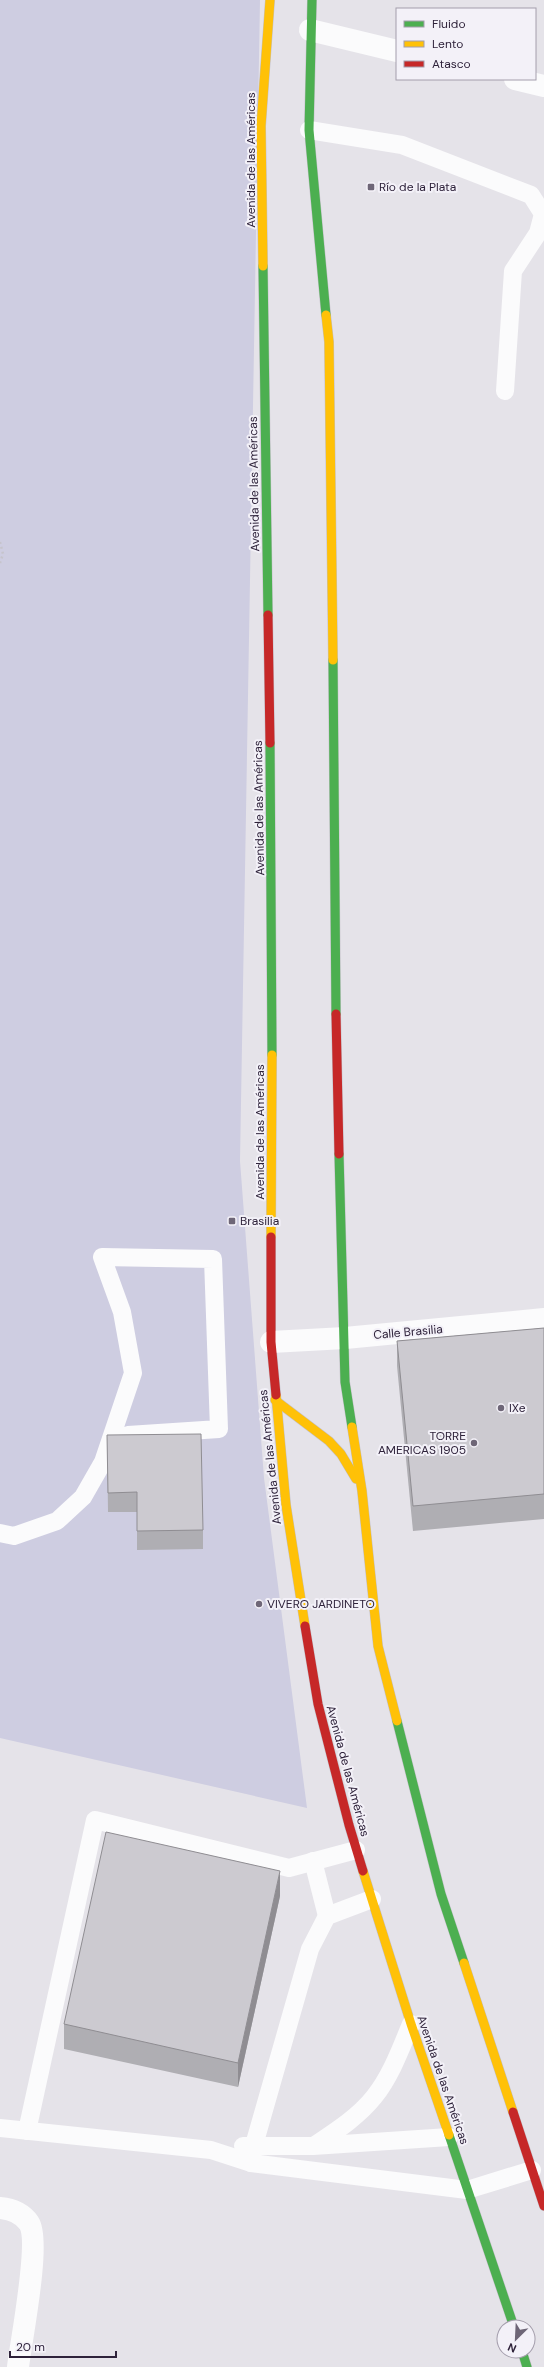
<svg xmlns="http://www.w3.org/2000/svg" width="544" height="2367" font-family="'DM Sans',sans-serif">
<rect width="100%" height="100%" fill="#e5e3e9"/>
<!-- green -->
<polygon fill="#cecde1" points="0,0 260,0 240,1161 264,1478 307,1808 0,1738"/>
<g fill="none" stroke-linecap="round" stroke-linejoin="round">
<defs>
<g id="fast">
<polyline points="312,0 309,130 326,315"/>
<polyline points="263,266 268,615"/>
<polyline points="333,660 336,1014"/>
<polyline points="270,743 272,1055"/>
<polyline points="339,1154 345,1382 352,1427"/>
<polyline points="397,1721 441,1894 464,1963"/>
<polyline points="449,2135 514,2327"/>
<polyline points="522,2351 527,2367"/>
</g>
<g id="slow">
<polyline points="263,266 261,126 270,0"/>
<polyline points="326,315 329,342 333,660"/>
<polyline points="271,1237 272,1055"/>
<polyline points="276,1395 286,1505 305,1626"/>
<polyline points="275,1400 329,1441 341,1454 356,1479"/>
<polyline points="352,1427 362,1491 378,1646 397,1721"/>
<polyline points="363,1871 411,2024 449,2135"/>
<polyline points="464,1963 513,2112"/>
</g>
<g id="jam">
<polyline points="268,615 270,743"/>
<polyline points="336,1014 339,1154"/>
<polyline points="271,1237 271,1342 276,1395"/>
<polyline points="305,1626 318,1704 349,1825 363,1871"/>
<polyline points="513,2112 544,2206"/>
</g>
</defs>
<!-- fast casing -->
<use href="#fast" stroke="#c3c0c8" stroke-width="10"/>
<!-- slow casing -->
<use href="#slow" stroke="#c3c0c8" stroke-width="10"/>
<!-- jam casing -->
<use href="#jam" stroke="#c3c0c8" stroke-width="10"/>
<!-- path -->
<polyline stroke="#c6c4cc" stroke-width="2.5" stroke-dasharray="2 3" stroke-linecap="butt" points="0,542 3,554 0,563"/>
<!-- lane -->
<g stroke="#fbfbfc" stroke-width="18">
<polyline points="309,130 402,145 531,195 543,214 538,233 513,271 505,391"/>
<polyline points="0,1533 14,1536 57,1521 83,1497 103,1462 133,1373 122,1312 102,1257 213,1259 219,1429 128,1435"/>
<polyline points="313,1861 327,1916"/>
<polyline points="0,2128 211,2150 251,2163 467,2190 532,2170"/>
<polyline points="27,2131 95,1820 289,1868 356,1850"/>
<path d="M315,2145C336,2131 358,2117 374,2097C391,2076 401,2048 411,2024"/>
<polyline points="243,2146 313,2146 449,2137"/>
<polyline points="251,2163 254,2145 310,1949 327,1916 372,1899"/>
</g>
<!-- street -->
<g stroke="#fbfbfc" stroke-width="22">
<polyline points="310,30 397,51"/>
<polyline points="515,79 544,86"/>
<polyline points="271,1342 345,1338 544,1319"/>
<path d="M0,2208C11,2209 22,2213 29,2223C41,2241 21,2341 18,2367"/>
</g>
<!-- fast -->
<use href="#fast" stroke="#4caf50" stroke-width="9"/>
<!-- slow -->
<use href="#slow" stroke="#ffc107" stroke-width="9"/>
<!-- jam -->
<use href="#jam" stroke="#c62828" stroke-width="9"/>
</g>
<!-- wall -->
<g fill="#afaeb3">
<polygon points="544,1328 544,1519 413,1531 397,1366 397,1341"/>
<polygon points="107,1435 203,1530 203,1549 137,1550 137,1512 108,1512"/>
<polygon points="280,1896 238,2087 64,2049 64,2024"/>
</g>
<!-- shaded-wall -->
<polygon fill="#8f8d92" points="280,1871 280,1896 238,2087 238,2063"/>
<!-- building -->
<g fill="#cccad0" stroke="#8f8d92">
<polygon points="544,1328 544,1494 413,1506 397,1341"/>
<polygon points="201,1434 203,1530 137,1531 137,1492 108,1493 107,1435"/>
<polygon points="106,1832 280,1871 238,2063 64,2024"/>
</g>
<!-- markers -->
<g fill="#6e6677" stroke="#f3f1f8" stroke-width="1.5">
<rect x="367" y="183" width="8" height="8" rx="2"/>
<rect x="228" y="1217" width="8" height="8" rx="2"/>
<circle cx="501" cy="1408" r="4"/>
<circle cx="474" cy="1443" r="4"/>
<circle cx="259" cy="1604" r="4"/>
</g>
<g text-anchor="middle" stroke-width="4" stroke-linejoin="round" paint-order="stroke">
<!-- street labels -->
<g font-size="12" fill="#2e223a" stroke="#f3f1f8">
<text transform="translate(251 160) rotate(-90)" y="4">Avenida de las Américas</text>
<text transform="translate(254 484) rotate(-91)" y="4">Avenida de las Américas</text>
<text transform="translate(259 808) rotate(-91)" y="4">Avenida de las Américas</text>
<text transform="translate(260 1132) rotate(-90)" y="4">Avenida de las Américas</text>
<text transform="translate(408 1332) rotate(-5)" y="4">Calle Brasilia</text>
<text transform="translate(270 1457) rotate(-96)" y="4">Avenida de las Américas</text>
<text transform="translate(348 1771) rotate(75)" y="4">Avenida de las Américas</text>
<text transform="translate(443 2080) rotate(71)" y="4">Avenida de las Américas</text>
</g>
<!-- poi labels -->
<g font-size="12" fill="#2e223a" stroke="#f3f1f8" text-anchor="start">
<text x="379" y="191">Río de la Plata</text>
<text x="240" y="1225">Brasilia</text>
<text x="509" y="1412">IXe</text>
<text x="466" y="1440" text-anchor="end">TORRE<tspan x="466" dy="14">AMERICAS 1905</tspan></text>
<text x="267" y="1608">VIVERO JARDINETO</text>
</g>
</g>
<!-- legend -->
<rect x="396" y="8" width="140" height="72" fill="#f3f1f8" stroke="#a49eac"/>
<rect x="404" y="21" width="20" height="6" fill="#4caf50" stroke="#a49eac"/>
<text x="432" y="28" font-size="12" fill="#2e223a">Fluido</text>
<rect x="404" y="41" width="20" height="6" fill="#ffc107" stroke="#a49eac"/>
<text x="432" y="48" font-size="12" fill="#2e223a">Lento</text>
<rect x="404" y="61" width="20" height="6" fill="#c62828" stroke="#a49eac"/>
<text x="432" y="68" font-size="12" fill="#2e223a">Atasco</text>
<!-- north arrow -->
<g transform="translate(516 2339) rotate(204)"><circle r="19" fill="#f3f1f8" stroke="#a49eac"/>
<path d="M0-3L7 15L0 10L-7 15Z" fill="#6e6677"/>
<text y="-6" font-size="11" font-weight="bold" text-anchor="middle" fill="#2e223a">N</text>
</g>
<!-- scale -->
<path d="M10 2351v6h106v-6" fill="none" stroke="#2e223a" stroke-width="2"/>
<text x="16" y="2351" font-size="12" fill="#2e223a" stroke="#f3f1f8" stroke-width="3" paint-order="stroke">20 m</text>
</svg>
